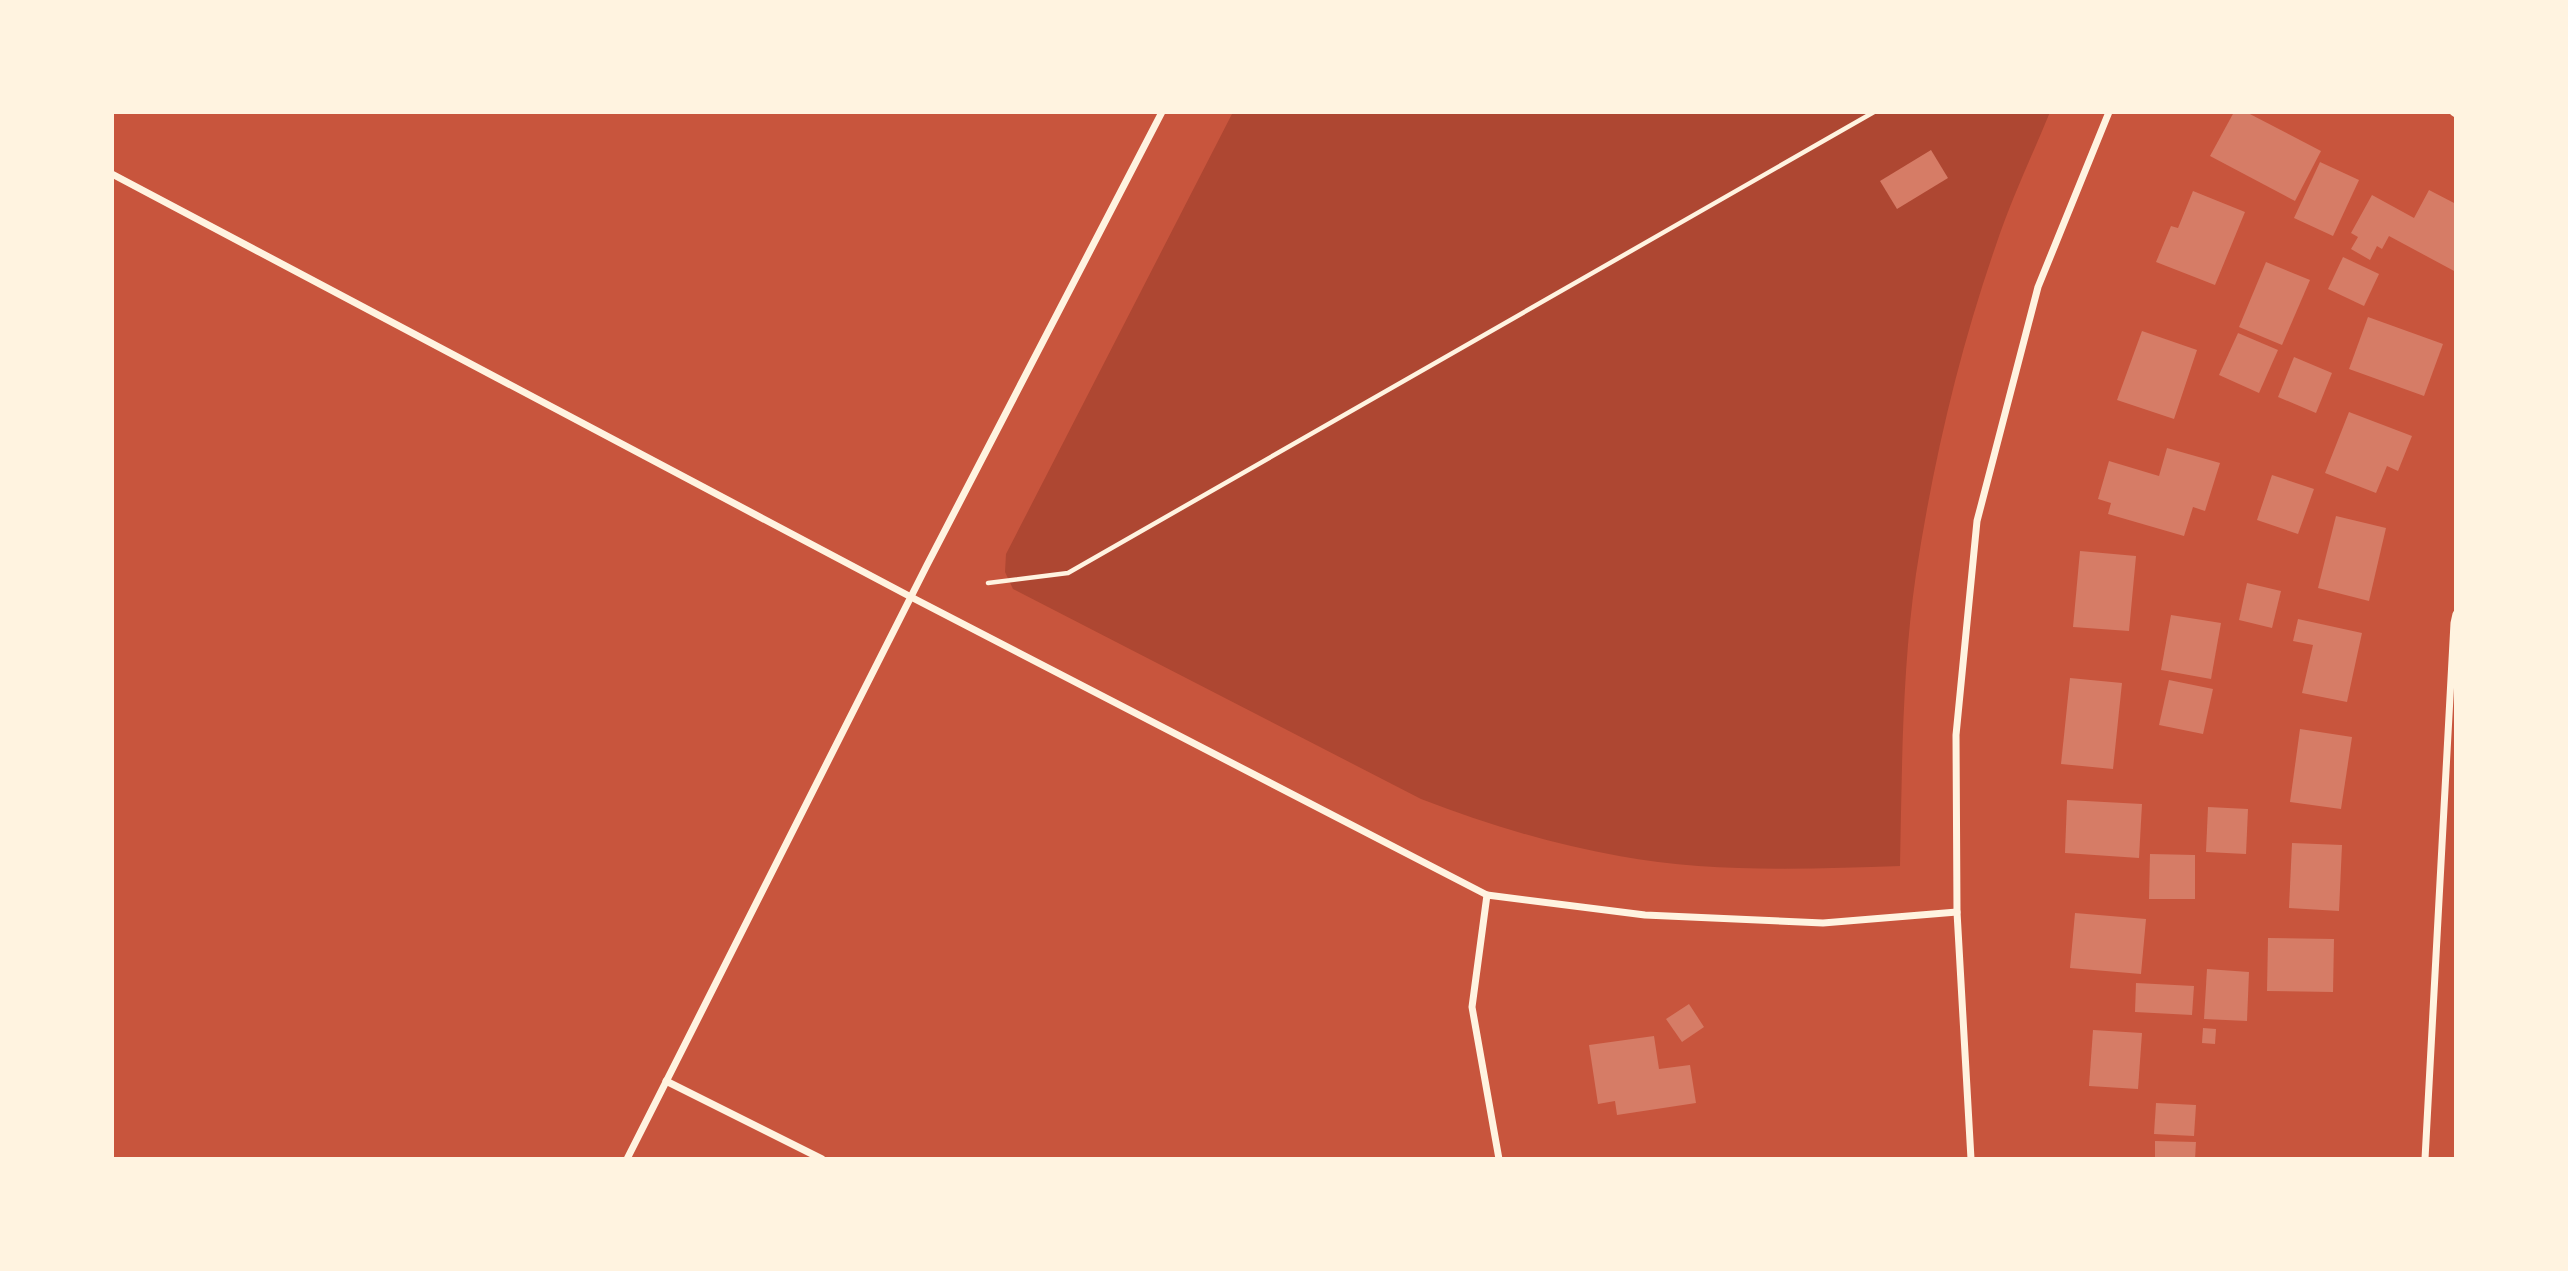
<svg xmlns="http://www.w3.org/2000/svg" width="2568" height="1271" font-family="Quicksand,sans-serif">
<rect width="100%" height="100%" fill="#c8553d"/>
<!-- green -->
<path fill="#ae4732" d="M1233,112H2050C2032,156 2011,200 1996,245C1959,351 1933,463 1916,574C1902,670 1902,769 1900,866C1810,869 1709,873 1619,856C1551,844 1486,824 1421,799L1013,589L1005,572L1006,554Z"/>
<!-- building -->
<g fill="#d67c66">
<polygon points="2234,112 2246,112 2321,151 2295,201 2210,156"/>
<polygon points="1931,150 1948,178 1897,209 1880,181"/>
<polygon points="2320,162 2359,180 2333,236 2294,218"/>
<polygon points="2429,190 2456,204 2456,272 2389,236 2382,249 2377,246 2370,260 2351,249 2358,237 2351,233 2372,195 2414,218"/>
<polygon points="2193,191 2245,212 2215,285 2156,262 2171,226 2178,228"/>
<polygon points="2343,257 2379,274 2364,306 2328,289"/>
<polygon points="2266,262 2310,280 2282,345 2239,327"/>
<polygon points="2368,317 2443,344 2424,396 2349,369"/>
<polygon points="2142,331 2197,350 2174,419 2117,400"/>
<polygon points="2238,333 2278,350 2259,393 2219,375"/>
<polygon points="2294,357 2332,373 2316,413 2278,397"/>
<polygon points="2349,412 2412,436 2398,471 2387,466 2376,493 2325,473"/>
<polygon points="2167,448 2220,463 2205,511 2193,507 2184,536 2108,514 2111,503 2098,499 2109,461 2159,476"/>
<polygon points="2272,475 2314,489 2298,534 2257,520"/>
<polygon points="2336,516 2386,528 2369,601 2318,588"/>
<polygon points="2080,551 2136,556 2129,631 2073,627"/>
<polygon points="2247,583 2281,591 2272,628 2239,620"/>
<polygon points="2171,615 2221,623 2211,679 2161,670"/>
<polygon points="2298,619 2362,633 2347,702 2302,693 2313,645 2293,641"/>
<polygon points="2070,678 2122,683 2113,769 2061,764"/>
<polygon points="2169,680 2213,689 2203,734 2159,725"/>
<polygon points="2300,729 2352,737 2341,809 2290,802"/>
<polygon points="2067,800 2142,804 2139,858 2065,853"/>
<polygon points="2208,807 2248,809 2246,854 2206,852"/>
<polygon points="2292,843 2342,845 2339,911 2289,908"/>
<polygon points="2150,854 2195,855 2195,899 2149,899"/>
<polygon points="2075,913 2146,919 2141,974 2070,968"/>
<polygon points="2268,938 2334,939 2333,992 2267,991"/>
<polygon points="2207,969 2249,972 2247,1021 2204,1019"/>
<polygon points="2136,983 2194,986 2192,1015 2135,1012"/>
<polygon points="1689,1004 1704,1027 1682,1042 1666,1019"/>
<polygon points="2203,1028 2216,1029 2215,1044 2202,1043"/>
<polygon points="2093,1030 2142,1033 2138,1089 2089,1086"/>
<polygon points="1654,1036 1659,1069 1690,1065 1696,1103 1617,1115 1615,1101 1598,1104 1589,1045"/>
<polygon points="2156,1103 2196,1105 2194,1136 2154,1134"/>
<polygon points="2155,1141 2196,1142 2195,1159 2155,1159"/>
</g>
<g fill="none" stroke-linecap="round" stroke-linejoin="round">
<!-- path -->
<polyline stroke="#fff3e0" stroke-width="4.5" points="988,583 1068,573 1874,112"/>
<!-- minor -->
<g stroke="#fff3e0" stroke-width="7">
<polyline points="2453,112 2456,114"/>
<polyline points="112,174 911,597 1487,895 1645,915 1823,923 1957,912"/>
<polyline points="1487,895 1472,1007 1499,1159"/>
<polyline points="666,1081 822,1159"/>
<polyline points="627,1159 927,565 1162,112"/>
<polyline points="1971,1159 1957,912 1956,735 1977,521 2038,287 2109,112"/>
<polyline points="2425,1159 2454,623 2456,614"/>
</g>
</g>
<!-- border -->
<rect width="2568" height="1271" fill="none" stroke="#fff3e0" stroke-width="228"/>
</svg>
